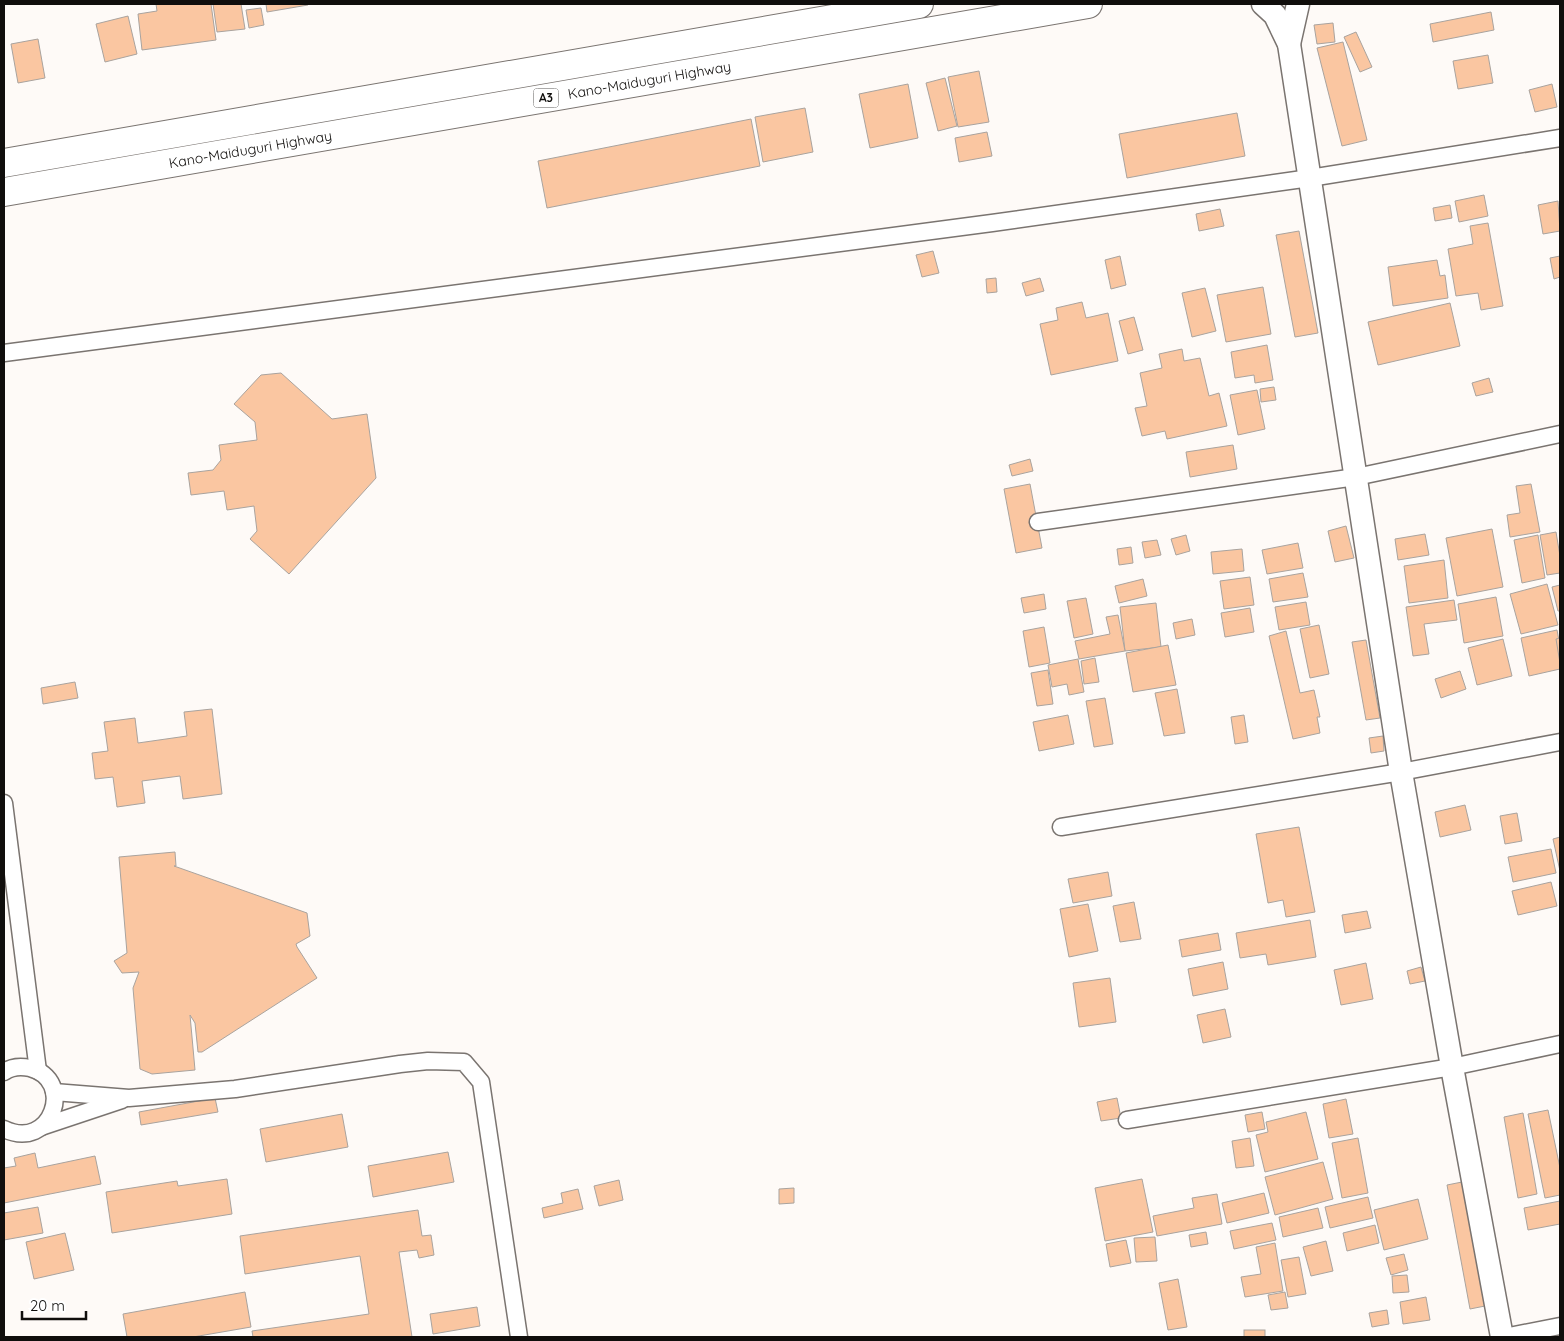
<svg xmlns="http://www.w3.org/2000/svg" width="1564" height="1341" font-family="Quicksand,sans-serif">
<rect width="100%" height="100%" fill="#fefaf7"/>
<!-- building -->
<g fill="#fac6a1" stroke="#a9a39e">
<polygon points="156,4 211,4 216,40 142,50 138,14 157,11"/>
<polygon points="213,4 241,4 245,29 217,32"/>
<polygon points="266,4 308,4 308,5 267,12"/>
<polygon points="261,8 264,25 249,28 246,10"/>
<polygon points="1491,12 1494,30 1433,42 1430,24"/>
<polygon points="128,16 137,54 105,62 96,24"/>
<polygon points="1333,23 1335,42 1317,44 1314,25"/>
<polygon points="1356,32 1372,67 1360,72 1344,37"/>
<polygon points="38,39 45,78 18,83 11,44"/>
<polygon points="1343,42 1367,140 1342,146 1317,48"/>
<polygon points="1488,55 1493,83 1458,89 1453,61"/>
<polygon points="979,71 989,122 958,127 948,77"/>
<polygon points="945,78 957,126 938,131 926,83"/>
<polygon points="908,84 918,138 870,148 859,94"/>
<polygon points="1552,84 1557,107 1535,112 1529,90"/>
<polygon points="805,108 813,152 763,162 755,117"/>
<polygon points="1237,113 1245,156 1127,178 1119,134"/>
<polygon points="751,119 760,166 547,208 538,161"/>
<polygon points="987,132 992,156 959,162 955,138"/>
<polygon points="1484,195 1488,216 1459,222 1455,201"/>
<polygon points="1558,201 1560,231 1543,234 1538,205"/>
<polygon points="1450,205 1452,218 1435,221 1433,208"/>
<polygon points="1220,209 1224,226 1199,231 1196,214"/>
<polygon points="1488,223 1503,306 1481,310 1478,293 1456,296 1448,249 1473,244 1470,226"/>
<polygon points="1299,231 1318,333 1295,337 1276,235"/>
<polygon points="933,251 939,273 922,277 916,255"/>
<polygon points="1120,256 1126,285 1111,289 1105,260"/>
<polygon points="1560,256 1560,277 1554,279 1550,258"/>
<polygon points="1437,260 1440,276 1445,275 1448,298 1393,306 1388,267"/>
<polygon points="996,278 997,292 987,293 986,279"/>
<polygon points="1040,278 1044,291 1026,296 1022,283"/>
<polygon points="1263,287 1271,334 1226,342 1217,295"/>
<polygon points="1205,288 1216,331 1192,337 1182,293"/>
<polygon points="1082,302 1086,318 1108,313 1118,361 1051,375 1040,324 1058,320 1056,308"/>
<polygon points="1450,303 1460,346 1378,365 1368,322"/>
<polygon points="1134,317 1143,350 1128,354 1119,321"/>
<polygon points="1267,345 1273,380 1255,383 1254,375 1235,378 1231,352"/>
<polygon points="1182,349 1184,361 1200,358 1209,396 1219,393 1227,426 1167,439 1165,431 1142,436 1135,408 1147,406 1140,373 1162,368 1159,354"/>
<polygon points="281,373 332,419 367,414 376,478 289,574 250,539 257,531 254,506 227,510 224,491 191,495 188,473 213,470 221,460 219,445 257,440 255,422 234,404 261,375"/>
<polygon points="1489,378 1493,392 1476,396 1472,383"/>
<polygon points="1274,387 1276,400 1261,402 1260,389"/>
<polygon points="1257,390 1265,429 1238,435 1230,395"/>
<polygon points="1233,445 1237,469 1190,477 1186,452"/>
<polygon points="1030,459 1033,471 1012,476 1009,465"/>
<polygon points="1030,484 1042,548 1016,553 1004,489"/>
<polygon points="1531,484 1540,532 1510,537 1507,515 1520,513 1516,486"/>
<polygon points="1346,526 1354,558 1335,562 1328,531"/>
<polygon points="1492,529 1503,587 1457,596 1446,538"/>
<polygon points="1556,532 1560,556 1560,573 1547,575 1540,535"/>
<polygon points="1425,534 1429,555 1398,560 1395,539"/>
<polygon points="1186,535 1190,551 1176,555 1171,539"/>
<polygon points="1538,535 1545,578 1522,583 1514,540"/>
<polygon points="1157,540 1161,555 1145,558 1142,542"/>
<polygon points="1298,543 1303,568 1267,574 1262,550"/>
<polygon points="1131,547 1133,563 1119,565 1117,549"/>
<polygon points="1242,549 1244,571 1213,574 1211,552"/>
<polygon points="1444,560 1448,598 1409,603 1404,566"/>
<polygon points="1303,573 1308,597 1273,602 1269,579"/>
<polygon points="1250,577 1254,605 1224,609 1220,581"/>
<polygon points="1143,579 1147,596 1119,603 1115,586"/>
<polygon points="1547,584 1558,625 1521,634 1510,594"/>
<polygon points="1560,585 1560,611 1558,611 1552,587"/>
<polygon points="1044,594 1046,609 1024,613 1021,598"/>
<polygon points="1496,597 1503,636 1464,643 1458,604"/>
<polygon points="1086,598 1093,634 1074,638 1067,601"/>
<polygon points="1454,600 1457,620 1424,624 1429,654 1413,656 1406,607"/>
<polygon points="1306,602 1310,625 1279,630 1275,607"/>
<polygon points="1156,603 1161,647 1125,651 1120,607"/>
<polygon points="1250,608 1254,632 1225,637 1221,613"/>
<polygon points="1118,615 1125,651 1079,659 1075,641 1110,634 1106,617"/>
<polygon points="1192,619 1195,635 1176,639 1173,623"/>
<polygon points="1319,625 1329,674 1310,678 1300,629"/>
<polygon points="1044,627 1050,663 1029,667 1023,631"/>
<polygon points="1557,630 1560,646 1560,669 1529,676 1521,638"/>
<polygon points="1286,631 1300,693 1314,690 1320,717 1317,717 1320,733 1293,739 1269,636"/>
<polygon points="1560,638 1560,663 1556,639"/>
<polygon points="1503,639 1512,676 1477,685 1468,648"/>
<polygon points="1366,640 1380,718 1366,720 1352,642"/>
<polygon points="1168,645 1176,685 1133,692 1126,653"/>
<polygon points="1095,658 1099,682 1084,684 1081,661"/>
<polygon points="1078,659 1084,692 1069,695 1067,684 1052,687 1048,665"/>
<polygon points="1048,670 1053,704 1037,706 1031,673"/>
<polygon points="1460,671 1466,689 1441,698 1435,679"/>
<polygon points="75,682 78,698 43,704 41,688"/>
<polygon points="1177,689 1185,733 1164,736 1155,693"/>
<polygon points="1105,698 1113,744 1094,747 1086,701"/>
<polygon points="212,709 222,794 183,799 180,776 142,781 145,803 117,807 113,777 95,779 92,753 108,751 104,722 135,718 138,743 187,736 184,712"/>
<polygon points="1068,715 1074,744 1039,751 1033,722"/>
<polygon points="1244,715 1248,742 1235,744 1231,717"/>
<polygon points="1383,736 1384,751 1371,753 1369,738"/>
<polygon points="1465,805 1471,830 1440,837 1435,812"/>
<polygon points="1517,813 1522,841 1505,844 1500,816"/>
<polygon points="1299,827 1315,912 1286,917 1283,900 1268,903 1256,834"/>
<polygon points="1560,837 1560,871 1553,839"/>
<polygon points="1551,849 1556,873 1513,882 1508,857"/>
<polygon points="175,852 176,866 174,866 307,913 310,936 296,944 297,947 317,978 202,1052 198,1052 195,1023 190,1015 195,1070 152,1074 140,1069 133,988 139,972 122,973 114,961 127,953 119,857"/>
<polygon points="1108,872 1112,896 1073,903 1068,879"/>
<polygon points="1551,882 1557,906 1518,915 1512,891"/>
<polygon points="1134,902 1141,939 1120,942 1113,906"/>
<polygon points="1088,904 1098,951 1069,957 1060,909"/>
<polygon points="1367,911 1371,928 1345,933 1342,915"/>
<polygon points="1310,920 1316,957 1268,965 1266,954 1240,958 1236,933"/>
<polygon points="1218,933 1221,950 1182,957 1179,940"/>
<polygon points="1223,962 1228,989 1193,996 1188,969"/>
<polygon points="1366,963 1373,999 1341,1005 1334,970"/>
<polygon points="1421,967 1425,981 1410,984 1407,971"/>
<polygon points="1110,978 1116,1022 1079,1027 1073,983"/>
<polygon points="1225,1009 1231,1037 1203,1043 1197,1015"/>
<polygon points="215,1098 218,1112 141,1125 139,1112"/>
<polygon points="1117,1098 1121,1118 1101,1121 1097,1102"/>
<polygon points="1346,1099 1353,1134 1329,1138 1323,1104"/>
<polygon points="1548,1110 1560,1168 1560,1195 1545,1198 1528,1114"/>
<polygon points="1262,1112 1265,1129 1248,1132 1245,1115"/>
<polygon points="1306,1112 1318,1159 1265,1172 1256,1135 1268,1132 1266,1122"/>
<polygon points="1523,1113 1537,1194 1518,1198 1504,1117"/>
<polygon points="342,1114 348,1147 266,1162 260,1129"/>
<polygon points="1250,1138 1254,1166 1236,1168 1232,1141"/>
<polygon points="1358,1138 1368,1193 1342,1198 1332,1143"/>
<polygon points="448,1152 454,1182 373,1197 368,1166"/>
<polygon points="35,1153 38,1168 95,1156 101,1184 4,1203 4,1168 16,1166 14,1158"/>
<polygon points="1323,1162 1333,1199 1275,1215 1265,1177"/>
<polygon points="227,1179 232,1214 112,1233 106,1192 177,1181 178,1186"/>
<polygon points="1142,1179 1153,1232 1105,1241 1095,1188"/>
<polygon points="619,1180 623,1200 599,1206 594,1186"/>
<polygon points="1467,1181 1490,1305 1470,1309 1447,1185"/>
<polygon points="794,1188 794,1203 779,1204 779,1189"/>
<polygon points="578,1189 583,1209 544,1218 542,1208 563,1203 561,1193"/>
<polygon points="1264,1193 1269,1213 1227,1223 1222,1203"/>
<polygon points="1217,1194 1222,1224 1157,1236 1153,1216 1194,1208 1192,1198"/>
<polygon points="1368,1197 1373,1218 1330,1228 1325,1207"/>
<polygon points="1418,1199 1428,1239 1384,1250 1374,1210"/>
<polygon points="1560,1201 1560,1224 1528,1230 1524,1208"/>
<polygon points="38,1207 43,1233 4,1240 4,1213"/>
<polygon points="1318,1208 1323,1228 1283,1237 1279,1217"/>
<polygon points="418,1210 422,1236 431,1235 434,1255 419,1258 417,1250 399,1252 412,1337 253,1337 252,1331 369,1314 360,1256 245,1274 240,1236"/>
<polygon points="1272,1223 1276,1240 1234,1249 1230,1231"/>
<polygon points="1375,1225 1379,1243 1347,1251 1343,1233"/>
<polygon points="1206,1232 1208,1244 1191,1247 1189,1235"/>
<polygon points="65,1233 74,1270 34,1279 26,1242"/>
<polygon points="1155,1237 1157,1261 1136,1262 1134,1238"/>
<polygon points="1126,1240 1131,1263 1110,1267 1106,1244"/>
<polygon points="1326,1241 1333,1271 1311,1276 1303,1247"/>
<polygon points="1275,1243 1283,1291 1245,1297 1241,1277 1261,1274 1256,1247"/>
<polygon points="1404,1254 1408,1270 1391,1275 1386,1258"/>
<polygon points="1299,1257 1306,1294 1288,1297 1281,1260"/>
<polygon points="1407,1275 1409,1292 1393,1293 1392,1276"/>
<polygon points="1178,1279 1187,1327 1168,1330 1159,1283"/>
<polygon points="245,1292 251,1327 193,1337 127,1337 123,1314"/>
<polygon points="1285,1292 1288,1308 1271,1310 1268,1295"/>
<polygon points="1426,1297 1430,1320 1403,1324 1400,1302"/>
<polygon points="477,1307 480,1326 433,1334 430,1314"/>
<polygon points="1387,1310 1389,1324 1372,1327 1369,1313"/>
<rect x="1244" y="1330" width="21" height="7"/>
</g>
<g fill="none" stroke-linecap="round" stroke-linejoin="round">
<defs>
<g id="street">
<polyline points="4,353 992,223 1310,178 1560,138"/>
<polyline points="1038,522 1356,477 1560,434"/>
<polyline points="4,803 38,1071"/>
<polyline points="1061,827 1401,772 1560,742"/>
<path d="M4,1072C11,1067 21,1066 30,1068C76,1080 52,1152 4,1129"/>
<polyline points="54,1092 129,1098 235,1089 400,1064 428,1061 464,1062 481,1082 519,1337"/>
<polyline points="1127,1120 1452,1067 1560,1044"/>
<polyline points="44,1126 122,1100"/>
<polyline points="1504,1337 1560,1326"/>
</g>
<g id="secondary">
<polyline points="1263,4 1275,15 1289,44 1401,772 1452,1067 1502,1337"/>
<polyline points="1289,44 1298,4"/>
</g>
<g id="highway">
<polyline points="4,163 919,4"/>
<path id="s1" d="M4,192L1088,4"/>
</g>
</defs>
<!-- street casing -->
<use href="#street" stroke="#7a7470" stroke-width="19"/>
<!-- secondary casing -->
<use href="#secondary" stroke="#7a7470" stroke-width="25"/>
<!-- highway casing -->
<use href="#highway" stroke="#7a7470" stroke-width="30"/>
<!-- street -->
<use href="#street" stroke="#fff" stroke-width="16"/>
<!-- secondary -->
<use href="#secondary" stroke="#fff" stroke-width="22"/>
<!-- highway -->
<use href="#highway" stroke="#fff" stroke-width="28"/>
</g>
<g text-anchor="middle" stroke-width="4.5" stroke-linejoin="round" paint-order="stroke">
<!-- shield labels -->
<rect fill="#fff" stroke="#585655" stroke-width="1" x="533.5" y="88.5" width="25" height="19" rx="4"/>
<g font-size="12" font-weight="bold" fill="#100e0c">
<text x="546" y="102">A3</text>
</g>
<!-- street labels -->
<g font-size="14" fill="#100e0c" stroke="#fff">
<text dy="5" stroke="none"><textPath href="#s1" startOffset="655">Kano-Maiduguri Highway</textPath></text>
<text dy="5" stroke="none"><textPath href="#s1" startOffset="250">Kano-Maiduguri Highway</textPath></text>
</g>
</g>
<!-- border -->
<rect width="1564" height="1341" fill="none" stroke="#100e0c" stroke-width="10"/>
<!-- scale -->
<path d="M22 1311v8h64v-8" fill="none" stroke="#100e0c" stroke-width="2.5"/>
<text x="30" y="1311" font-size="15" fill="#100e0c" stroke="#ffffff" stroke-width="4" paint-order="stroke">20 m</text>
</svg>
